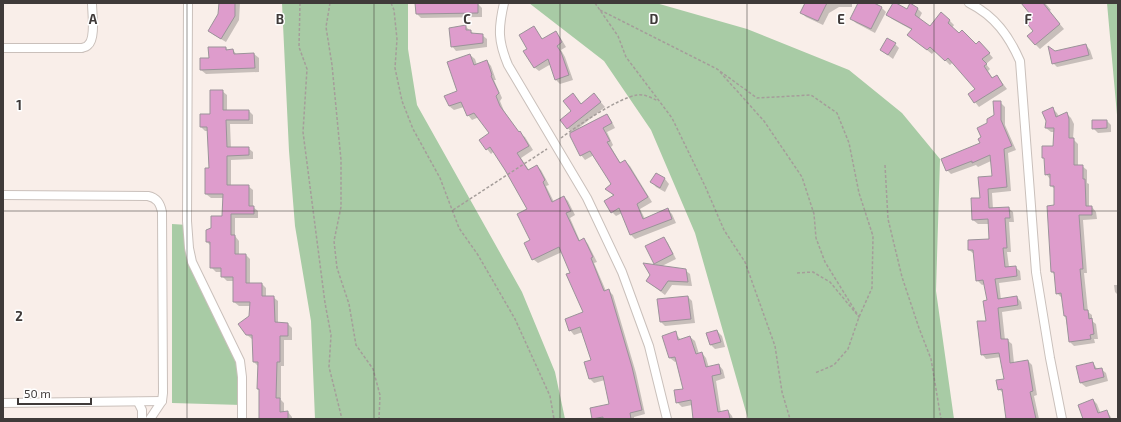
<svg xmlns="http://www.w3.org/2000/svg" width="1121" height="422" font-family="'Exo 2',sans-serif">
<rect width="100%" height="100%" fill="#f9eee9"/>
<!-- green -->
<g fill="#a8cba5">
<polygon points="282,3 408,3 408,49 417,105 522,292 555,372 565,419 315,419 311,321 295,226 289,151"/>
<polygon points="529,3 656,3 747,29 849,70 902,113 940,159 936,291 954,419 748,419 695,233 651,130 604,61"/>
<polygon points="1107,3 1118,3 1118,147 1118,126"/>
<polygon points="172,224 188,225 189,248 240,361 242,405 172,403"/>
</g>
<!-- shadow -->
<g fill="#0003">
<polygon points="220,3 240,3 239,20 226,42 214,35 209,31 219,14"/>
<polygon points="416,3 478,4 482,8 482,17 421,18 417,14"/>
<polygon points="802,3 852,3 852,7 839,7 829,13 823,25 806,17 801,12 805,4"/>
<polygon points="860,3 872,3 881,7 886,12 875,33 856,23 852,19"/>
<polygon points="894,3 907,10 910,4 918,9 922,13 919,19 930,28 941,14 950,21 954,25 952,28 976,46 984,47 993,58 986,64 990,69 988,71 993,79 997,76 1007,89 979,107 975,102 977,90 953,62 950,65 935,50 932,54 908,35 912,30 892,19 888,15"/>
<polygon points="1022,3 1045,3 1051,10 1049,11 1064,29 1040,49 1035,44 1032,14"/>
<polygon points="465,26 474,34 482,35 487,39 487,47 456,51 452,46"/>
<polygon points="534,27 543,40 556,32 560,37 566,47 561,50 565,57 573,80 560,84 556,80 551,64 539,71 534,67 529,49"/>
<polygon points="895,44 899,48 893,59 881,50"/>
<polygon points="1086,45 1090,50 1093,59 1057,67 1053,63"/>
<polygon points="226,48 229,51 233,50 237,55 254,54 259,58 259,72 206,74 201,70 201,59 210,58"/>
<polygon points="470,55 475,59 477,65 487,61 491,66 496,80 494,80 502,98 500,101 504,111 519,133 525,137 533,150 521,158 529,170 537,166 541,170 549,185 546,186 554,202 564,197 568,201 575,215 570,218 580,241 584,239 588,244 597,262 594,263 606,291 608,290 613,295 636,373 645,414 634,417 634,419 593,419 610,404 605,380 594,383 590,379 585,363 592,361 583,332 574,335 570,330 584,313 572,273 562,252 538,263 533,259 528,210 494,151 491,154 487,149 490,133 479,117 472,120 468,115 464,107 454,110 449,106 446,96 458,92"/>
<polygon points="222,91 227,95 227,111 249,111 253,115 253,124 230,124 231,148 248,148 253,152 253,159 231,160 231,186 248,186 253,190 253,207 258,211 258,218 235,218 235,236 239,241 239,255 246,255 250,259 250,284 262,284 266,288 266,297 273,297 278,301 278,324 288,324 292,328 292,340 284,340 284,366 281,366 281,400 284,403 284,413 288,412 292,417 292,419 261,419 260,391 258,389 259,367 254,362 253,339 252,339 247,335 250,317 251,306 239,306 234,302 234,281 227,281 222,276 222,272 216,272 211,267 211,246 207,242 207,231 212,229 223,217 224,198 211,198 206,194 210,169 209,131 205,131 201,127 211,115"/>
<polygon points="577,99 582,105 598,99 605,107 576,130 607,115 611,120 615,128 607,132 613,145 611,147 621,164 625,161 630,166 652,202 640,209 645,219 668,210 672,214 676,223 635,239 631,235 622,213 616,216 612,212 614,196 606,189 613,184 594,155 585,160 581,155 572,133 561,120 572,111"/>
<polygon points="1000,102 1005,107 1005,125 1016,150 1008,153 1011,191 992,193 993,209 1008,208 1013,212 1014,222 1009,222 1011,252 1007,252 1009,267 1015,267 1020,271 1021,280 999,283 1001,300 1017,297 1021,302 1022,309 1002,312 1005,340 1007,340 1012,344 1014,363 1028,361 1032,365 1037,395 1034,396 1039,419 1005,419 1007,418 1004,394 999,389 1005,379 1001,357 986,359 982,354 988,322 988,301 985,284 982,285 977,280 974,254 969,250 990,240 989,224 978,224 973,220 981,199 993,177 991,161 978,167 976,165 951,174 947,170 981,144 988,124 995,116"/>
<polygon points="1052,108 1057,113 1059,117 1067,114 1071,118 1074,124 1073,139 1078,144 1078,166 1082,166 1087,170 1087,183 1089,184 1089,207 1092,207 1096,212 1097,219 1083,220 1087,273 1084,273 1088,312 1092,315 1092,321 1096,324 1098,339 1094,339 1095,343 1074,346 1070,342 1062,298 1057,293 1055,275 1052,272 1055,206 1055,189 1051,186 1050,179 1046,174 1045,160 1043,157 1054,147 1055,132 1051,132 1046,128"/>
<polygon points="1107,121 1111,125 1111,132 1098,133 1093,128"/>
<polygon points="656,174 665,179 669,184 665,192 656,187 652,182"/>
<polygon points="664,238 668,243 676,259 662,266 685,270 690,274 692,286 672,285 665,295 647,281 657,266 655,263"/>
<polygon points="1114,285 1118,285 1118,295 1115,292"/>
<polygon points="688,297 692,301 695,323 665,326 661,322 658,300"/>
<polygon points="717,331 722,336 725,347 715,349 711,345 708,334"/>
<polygon points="675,333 681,340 690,337 695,341 699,354 702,353 706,358 709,368 719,365 723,370 725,378 716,381 721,413 728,411 732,416 733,419 692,419 694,418 692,405 682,407 677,402 685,390 677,361 675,362 670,358"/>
<polygon points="1093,363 1098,370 1101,369 1106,373 1108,381 1086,387 1081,383"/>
<polygon points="1093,400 1097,404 1101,414 1107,411 1112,419 1084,419"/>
</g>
<!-- building -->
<g fill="#de9ccc" stroke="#9b9399">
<polygon points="219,3 235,3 235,16 221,39 208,31 218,14"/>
<polygon points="415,3 478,3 478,13 416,14"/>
<polygon points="805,3 827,3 818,21 800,13"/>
<polygon points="858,3 874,3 882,7 871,29 850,19"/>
<polygon points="893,3 896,3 907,9 910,3 918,8 915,15 930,26 941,12 950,20 948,23 959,33 962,30 976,44 979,41 990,53 982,59 987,64 984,66 992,78 997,75 1003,85 974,103 968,94 975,89 948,58 945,61 930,47 927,50 907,35 912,29 886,15"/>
<polygon points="1021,3 1043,3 1060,24 1035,45 1027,36 1033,31 1024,20 1030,14"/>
<polygon points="466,25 466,30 471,30 471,33 483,34 483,43 451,47 449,28"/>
<polygon points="534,26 542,39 556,31 562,42 557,46 561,52 569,75 555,80 548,59 534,68 523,51 527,49 519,35"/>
<polygon points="887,38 896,43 888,55 880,50"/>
<polygon points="1086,44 1089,55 1052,64 1048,46 1055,51"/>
<polygon points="208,47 226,47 226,50 233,49 234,54 254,53 255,68 200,70 200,58 209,58"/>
<polygon points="470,54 474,65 487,60 492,75 491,76 499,93 496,96 500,106 519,132 520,131 529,146 517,153 528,170 537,165 545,180 543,182 552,202 564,196 571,211 566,213 579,241 584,238 593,257 591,258 604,291 609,289 632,367 642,410 630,413 631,419 603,419 603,417 592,419 590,408 609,404 603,376 589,379 584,362 591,360 580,327 569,331 565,319 583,312 566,274 570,273 559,247 532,260 524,243 530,240 517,214 527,209 505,170 490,147 486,150 479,140 489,133 474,113 467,116 461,102 449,106 444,96 457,91 447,62"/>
<polygon points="210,90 223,90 223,110 249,110 249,120 226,120 227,147 249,147 249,155 227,156 227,185 249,185 249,206 254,206 254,214 231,214 231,235 235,235 235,254 246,254 246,283 262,283 262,296 274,296 275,322 288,323 288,336 280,336 280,362 277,362 276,398 280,398 280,412 288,411 288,419 259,419 259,389 257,389 258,362 253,362 252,335 246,335 238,324 249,316 250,302 233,302 233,277 221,277 221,268 210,268 210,242 206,242 206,230 211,228 211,216 222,216 223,194 205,194 205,168 209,168 207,127 200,127 200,114 210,114"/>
<polygon points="573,93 581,104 594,93 601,102 567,129 560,120 571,111 563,101"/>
<polygon points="993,101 1001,101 1001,120 1012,146 1004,149 1007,187 988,189 989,208 1009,207 1010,218 1005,218 1007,248 1003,248 1005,267 1016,266 1017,276 995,279 998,299 1017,296 1018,305 998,308 1001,339 1008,339 1010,363 1028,360 1033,391 1030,392 1036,419 1006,419 1002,389 998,390 996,380 1004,379 999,353 981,355 977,321 986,321 983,301 987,300 983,280 976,281 973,250 968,250 968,240 989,239 988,219 972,220 971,198 980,198 978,177 992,176 990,155 972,163 972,161 946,171 941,159 980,143 978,139 981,137 977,128 987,123 987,119 994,115"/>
<polygon points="1053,107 1056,117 1067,112 1069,119 1069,138 1074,138 1074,165 1083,165 1083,179 1085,179 1086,206 1092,206 1092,215 1079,215 1083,269 1080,269 1084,310 1088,310 1089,319 1092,318 1094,334 1090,335 1091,339 1069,342 1066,316 1064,316 1061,293 1056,294 1054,272 1051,272 1047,206 1054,205 1054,186 1050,186 1050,174 1045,175 1044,158 1042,158 1042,146 1053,146 1054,128 1045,128 1046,121 1042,112"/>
<polygon points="607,114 612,123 603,128 610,141 607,142 620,163 625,160 648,197 637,204 643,219 668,208 672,219 630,235 619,208 611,213 604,201 614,195 605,189 611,184 590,151 580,156 570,136 570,133"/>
<polygon points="1092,120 1107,120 1107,128 1092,129"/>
<polygon points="656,173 665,178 660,188 650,182"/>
<polygon points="664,237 673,254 654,264 645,246"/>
<polygon points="643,263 686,269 688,282 668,281 661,291 646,281 650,275"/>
<polygon points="688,296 691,319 660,322 657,299"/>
<polygon points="717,330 721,342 710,345 706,333"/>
<polygon points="676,331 678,340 690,336 696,354 702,352 706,367 719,364 721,374 712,376 718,412 728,410 730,419 693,419 691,400 676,403 674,390 683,389 675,357 669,358 662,336"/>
<polygon points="1093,362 1095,369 1102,368 1104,377 1080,383 1076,366"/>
<polygon points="1093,399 1098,413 1107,410 1110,419 1083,419 1078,405"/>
</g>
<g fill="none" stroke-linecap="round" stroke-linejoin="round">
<defs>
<g id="street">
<polyline points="188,3 187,221 189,248 192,262 240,361 242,377 242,419"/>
<path d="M504,3C498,29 498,41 508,65L587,198L622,272L649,346L667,419"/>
<path d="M969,3C995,16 1009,36 1020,61L1036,272L1050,358L1062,419"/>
<path d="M3,48H82C84,47 87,47 88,45C96,39 92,13 92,3"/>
<path d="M3,195L148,196C157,198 160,203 162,212L163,393L162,401L150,419"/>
<polyline points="138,402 142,410 142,419"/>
<polyline points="3,403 162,401"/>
</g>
</defs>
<!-- street casing -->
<use href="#street" stroke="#cac0bb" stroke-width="10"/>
<!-- path -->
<g stroke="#a59d9a" stroke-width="1.5" stroke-dasharray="3 2" stroke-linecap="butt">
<polyline points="300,3 299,47 307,69 303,132 325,303 331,335 329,367 342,419"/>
<polyline points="330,3 326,27 332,65 341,160 341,207 334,241 337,268 349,304 356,345 373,369 380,395 379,419"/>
<polyline points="391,3 394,10 397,39 395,68 402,101 413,129 440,178 459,228 478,255 515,319 550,396 554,419"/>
<polyline points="595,3 618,36 626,57 672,118 705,186 724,230 745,262 775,346 782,392 790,419"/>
<polyline points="600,10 717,69 757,98 811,95 837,113 849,143 859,193 873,236 872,288 859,317 848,349 834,365 815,373"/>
<polyline points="720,72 764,121 802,177 814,214 816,238 825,262 859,317 830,282 813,272 796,273"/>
<path d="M561,138C577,126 618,98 637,95C645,94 652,98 658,101"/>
<polyline points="885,165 888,219 902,277 919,328 931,359 941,419"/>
<polyline points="453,210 547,149"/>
</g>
<!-- street -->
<use href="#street" stroke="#fff" stroke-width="8"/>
</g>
<!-- grid -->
<path fill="none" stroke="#3f3a39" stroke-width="1" stroke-opacity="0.55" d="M187,3V419M374,3V419M560,3V419M747,3V419M934,3V419M3,211H1118"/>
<g font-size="13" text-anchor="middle" font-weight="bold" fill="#3f3a39" stroke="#fff" stroke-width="3" stroke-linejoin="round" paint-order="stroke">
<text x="93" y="24">A</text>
<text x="280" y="24">B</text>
<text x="467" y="24">C</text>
<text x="654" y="24">D</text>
<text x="841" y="24">E</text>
<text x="1028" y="24">F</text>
<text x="19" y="110">1</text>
<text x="19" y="321">2</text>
</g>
<!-- border -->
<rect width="1121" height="422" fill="none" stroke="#3f3a39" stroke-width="8"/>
<!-- scale -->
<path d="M18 398v6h73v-6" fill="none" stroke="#3f3a39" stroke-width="2"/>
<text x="24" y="398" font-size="12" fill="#3f3a39" stroke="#ffffff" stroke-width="3" paint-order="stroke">50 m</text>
</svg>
